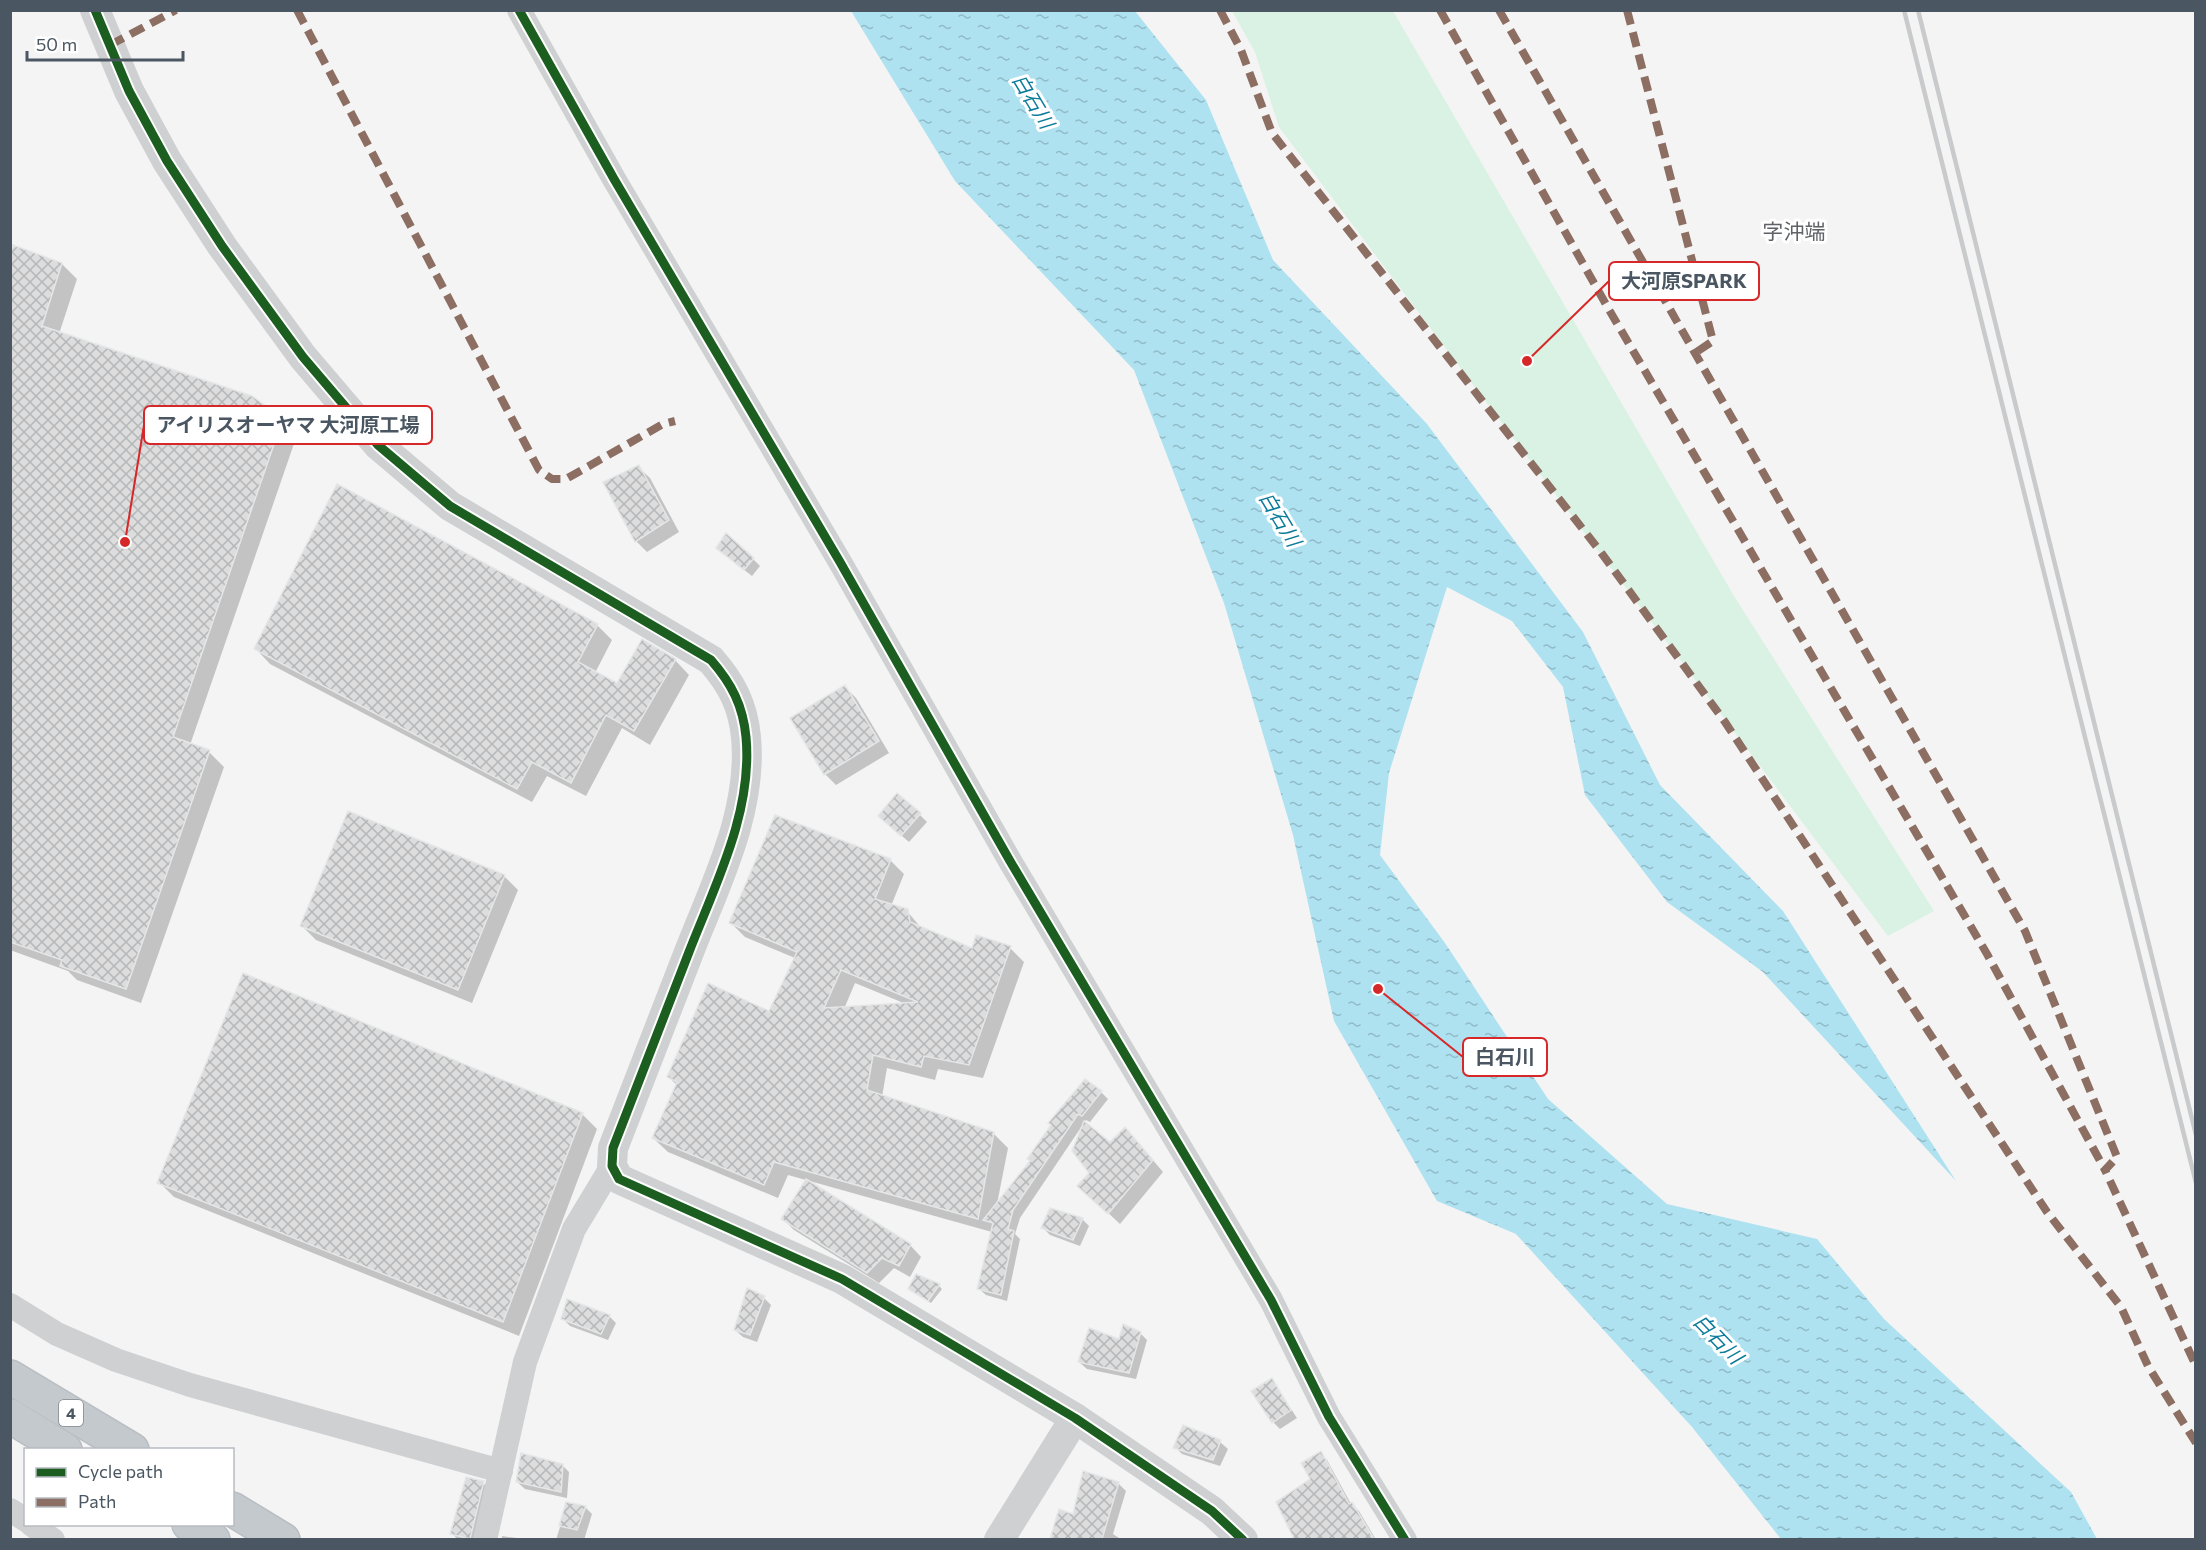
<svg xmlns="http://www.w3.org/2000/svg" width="2206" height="1550" font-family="Commissioner,'Noto Sans JP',sans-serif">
<defs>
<pattern id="water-ripples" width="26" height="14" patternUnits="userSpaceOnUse" patternTransform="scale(1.5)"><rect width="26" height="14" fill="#aee2f0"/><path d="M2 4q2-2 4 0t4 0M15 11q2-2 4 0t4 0" fill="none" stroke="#90bac6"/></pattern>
<pattern id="building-cross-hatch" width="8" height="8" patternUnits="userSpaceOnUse" patternTransform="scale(1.5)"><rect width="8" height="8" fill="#ddddde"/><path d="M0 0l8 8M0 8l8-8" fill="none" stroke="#b5b6b7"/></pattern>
</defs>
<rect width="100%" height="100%" fill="#f4f4f4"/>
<!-- green -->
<polygon fill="#d9f2e3" points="1232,11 1393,11 1734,596 1934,911 1888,936 1279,127 1255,52"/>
<!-- water -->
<polygon fill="url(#water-ripples)" points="851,11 1135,11 1206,100 1273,260 1427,424 1583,632 1660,785 1783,911 1956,1181 1763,972 1667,902 1585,795 1563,687 1512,621 1447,587 1389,773 1380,855 1445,943 1548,1099 1667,1204 1817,1239 1884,1319 2071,1492 2097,1539 1781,1539 1692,1427 1516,1234 1437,1201 1334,1021 1293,835 1224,603 1134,370 955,181"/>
<!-- shadow -->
<g fill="#0003" fill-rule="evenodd">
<polygon points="10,259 62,264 77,279 59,334 282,420 297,435 190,745 209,752 224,767 141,1003 77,980 68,971 10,950"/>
<polygon points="638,467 650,478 679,532 647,552 636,541"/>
<polygon points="725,555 753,559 760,566 752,576"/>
<polygon points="597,625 612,640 595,673 617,685 675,660 689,675 650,745 622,728 586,796 547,776 532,802 270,664 256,649"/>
<polygon points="845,687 856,698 889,753 836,785 825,774"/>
<polygon points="920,815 927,822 909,842 887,823"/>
<path d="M890,860L904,874L891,906L907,911L922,929L973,950L1010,948L1024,962L983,1078L938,1069L935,1080L887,1068L882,1097L994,1134L1008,1148L997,1204L1031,1162L1029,1159L1101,1092L1108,1099L1090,1122L1086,1120L1084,1122L1110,1144L1136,1140L1163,1172L1120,1224L1091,1197V1173L1084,1123L1020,1218L1015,1234L1020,1239L1007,1301L986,1295L978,1288L992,1232L788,1175L778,1198L668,1152L653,1138L677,1085L668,1077L769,1013L795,958L745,937L731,923ZM855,983L906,1004L844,1009Z"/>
<polygon points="504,876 518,890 472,1003 316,940 302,926"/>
<polygon points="582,1114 597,1129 519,1336 174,1197 159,1182"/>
<polygon points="807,1181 910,1245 921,1257 910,1277 894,1268 879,1283 794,1230 783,1219"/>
<polygon points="1082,1219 1089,1226 1080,1246 1050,1235 1043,1228"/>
<polygon points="939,1286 942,1289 931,1303 909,1289"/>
<polygon points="764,1298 771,1305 757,1342 743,1337 735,1330"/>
<polygon points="609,1316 616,1323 608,1340 570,1326 563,1319"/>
<polygon points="1140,1333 1147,1340 1136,1379 1087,1369 1079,1362"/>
<polygon points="1272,1380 1297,1418 1280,1429 1273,1422"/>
<polygon points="1184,1427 1220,1442 1228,1449 1220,1466 1182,1454 1175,1447"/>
<polygon points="1320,1453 1327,1460 1351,1504 1359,1511 1375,1538 1380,1540 1296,1540 1278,1502 1312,1480"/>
<polygon points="562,1465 569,1472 567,1498 525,1489 517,1482"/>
<polygon points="1084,1473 1119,1484 1126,1491 1113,1534 1122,1540 1051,1540 1060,1511 1074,1515"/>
<polygon points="483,1483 490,1490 479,1540 458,1540 452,1533"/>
<polygon points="567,1504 585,1507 592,1514 584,1540 556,1540"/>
<polygon points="502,1536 516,1538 517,1540 502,1540"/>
</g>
<!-- building -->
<g fill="url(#building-cross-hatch)" stroke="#e5e6e7" stroke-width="1.5" fill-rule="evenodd">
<polygon points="13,245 62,263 42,326 252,396 283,418 173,737 210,750 126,989 60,966 62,960 10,942 10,254"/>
<polygon points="639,465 669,520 635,542 603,482"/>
<polygon points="337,484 598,624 578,662 617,683 642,639 676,659 634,731 606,715 571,783 532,762 517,789 254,649"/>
<polygon points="726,533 754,558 744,570 716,548"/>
<polygon points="845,685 879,741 824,775 790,718"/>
<polygon points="897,793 921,813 901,836 878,816"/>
<polygon points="348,811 505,875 458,990 300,926"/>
<path d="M775,815L891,859L875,899L908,909L910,922L972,948L976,935L1011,946L969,1065L924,1056L921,1067L873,1055L867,1090L994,1132L978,1219L774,1162L764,1185L652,1138L677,1082L667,1077L708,983L769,1011L797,952L729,923ZM841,970L918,1002L824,1008Z"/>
<polygon points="243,973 583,1113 503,1322 157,1183"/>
<polygon points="1085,1079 1102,1091 1082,1116 1078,1114 1013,1210 1008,1229 1014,1231 1001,1295 977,1289 993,1223 983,1220 1030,1161 1027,1159 1051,1125 1048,1123"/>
<polygon points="1084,1121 1110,1142 1125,1127 1153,1160 1108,1214 1077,1186 1089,1173 1072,1151"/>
<polygon points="806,1179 911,1244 899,1266 882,1258 867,1273 781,1219"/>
<polygon points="1050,1208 1083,1218 1073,1240 1041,1228"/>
<polygon points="916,1274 940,1284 928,1301 908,1289"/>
<polygon points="747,1288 765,1296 750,1335 734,1330"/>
<polygon points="567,1299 610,1315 601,1334 561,1319"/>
<polygon points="1123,1324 1141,1332 1129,1373 1078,1362 1089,1328 1119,1339"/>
<polygon points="1272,1378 1291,1410 1272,1423 1251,1391"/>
<polygon points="1183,1425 1221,1440 1213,1460 1173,1448"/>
<polygon points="1321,1451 1349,1504 1352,1502 1374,1539 1294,1539 1276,1502 1310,1479 1301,1463"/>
<polygon points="521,1453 563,1464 561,1492 516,1482"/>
<polygon points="1083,1471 1119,1482 1102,1539 1050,1539 1059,1509 1073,1514"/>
<polygon points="466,1477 484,1481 470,1539 450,1534"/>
<polygon points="566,1502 586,1506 577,1530 559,1526"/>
</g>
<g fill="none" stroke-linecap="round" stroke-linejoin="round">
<defs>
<g id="trunk">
<polyline points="10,1377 132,1450"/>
<polyline points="10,1416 65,1450"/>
<polyline points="232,1509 283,1540"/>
<polyline points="189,1524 213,1540"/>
</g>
</defs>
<!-- trunk casing -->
<use href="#trunk" stroke="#b9bec3" stroke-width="36"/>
<!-- minor -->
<g stroke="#ced0d2" stroke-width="24">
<polyline points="519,10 614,179 840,562 1010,861 1271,1300 1329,1417 1405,1540"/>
<polyline points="10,1305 57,1334 116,1360 190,1385 501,1471"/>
<polyline points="10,1510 26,1520"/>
<polyline points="31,1524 53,1540"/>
<polyline points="485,1540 525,1362 574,1229 612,1166"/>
</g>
<!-- tertiary -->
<g stroke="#ced0d2" stroke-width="30">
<path d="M95,10L129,91L167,161L222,246L303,357L378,445L450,506L711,660C732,684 743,706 746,737C753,812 715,885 689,952C664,1017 638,1083 613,1148L612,1166L619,1179L842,1279L1075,1418L1212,1511L1243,1540"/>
<polyline points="999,1540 1075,1418"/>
</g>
<!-- trunk -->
<use href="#trunk" stroke="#c4c9cd" stroke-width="33"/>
<!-- rail -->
<g stroke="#c9cacc" stroke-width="4.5">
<polyline points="1904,10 2196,1183"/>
<polyline points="1918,10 2196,1135"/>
</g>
<!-- quiet -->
<g stroke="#8d6e63" stroke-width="8" stroke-dasharray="15 8" stroke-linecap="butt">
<polyline points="297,10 539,470 552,479 566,479 663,424 675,421"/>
<polyline points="1220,10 1241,50 1272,133 1600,551 1725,722 2047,1212 2121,1307 2148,1366 2196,1443"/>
<polyline points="1440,10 1608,308 1987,954 2105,1170"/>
<polyline points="1499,10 2025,931 2117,1157 2105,1170 2196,1366"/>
<polyline points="1627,10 1713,341 1695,353"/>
<polyline points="110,45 176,10"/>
</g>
<defs>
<g id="cycleway">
<path d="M95,10L129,91L167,161L222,246L303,357L378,445L450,506L711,660C732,684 743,706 746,737C753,812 715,885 689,952C664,1017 638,1083 613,1148L612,1166L619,1179L842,1279L1075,1418L1212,1511L1243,1540"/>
<polyline points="519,10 614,179 840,562 1010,861 1271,1300 1329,1417 1405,1540"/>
</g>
</defs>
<!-- cycleway casing -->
<use href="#cycleway" stroke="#fff" stroke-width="13"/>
<!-- cycleway -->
<use href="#cycleway" stroke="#1b5e20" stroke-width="9"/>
</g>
<g text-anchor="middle" stroke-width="6" stroke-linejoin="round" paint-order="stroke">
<!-- shield labels -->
<rect fill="#fff" stroke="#808990" stroke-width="1.5" x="59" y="1400" width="24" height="26" rx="4.5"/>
<g font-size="16" font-weight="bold" fill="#4a5661">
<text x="71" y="1419">4</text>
</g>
<!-- water labels -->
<g font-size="20" font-style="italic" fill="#0c7c9b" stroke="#fff">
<text transform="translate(1033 101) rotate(59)" y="7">白石川</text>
<text transform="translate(1280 519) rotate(59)" y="7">白石川</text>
<text transform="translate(1718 1339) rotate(46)" y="7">白石川</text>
</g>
<!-- quarter labels -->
<g font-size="21" fill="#5f6368" stroke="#fff">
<text x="1794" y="239">字沖端</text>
</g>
</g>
<!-- callouts -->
<path fill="none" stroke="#d62828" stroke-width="2" d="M1527 361L1609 281M125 542L144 425M1378 989L1463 1057"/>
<g fill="#d62828" stroke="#fff" stroke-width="2">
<circle cx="1527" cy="361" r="6"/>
<circle cx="125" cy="542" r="6"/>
<circle cx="1378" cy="989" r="6"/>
</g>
<g fill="#fff" stroke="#d62828" stroke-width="2">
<rect x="1609" y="262" width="150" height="38" rx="6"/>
<rect x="144" y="406" width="288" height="38" rx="6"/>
<rect x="1463" y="1038" width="84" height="38" rx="6"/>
</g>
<g font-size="20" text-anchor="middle" font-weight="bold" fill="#4a5661">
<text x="1684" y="288">大河原SPARK</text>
<text x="288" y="432">アイリスオーヤマ 大河原工場</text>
<text x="1505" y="1064">白石川</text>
</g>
<!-- border -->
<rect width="2206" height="1550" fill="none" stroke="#4a5661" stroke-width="24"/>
<!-- legend -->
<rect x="24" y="1448" width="210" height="78" fill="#ffffff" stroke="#b7bbc0" stroke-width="1.5"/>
<rect x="36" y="1468" width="30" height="9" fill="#1b5e20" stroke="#b7bbc0" stroke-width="1.5"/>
<text x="78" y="1478" font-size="18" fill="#4a5661">Cycle path</text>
<rect x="36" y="1498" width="30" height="9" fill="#8d6e63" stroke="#b7bbc0" stroke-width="1.5"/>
<text x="78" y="1508" font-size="18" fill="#4a5661">Path</text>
<!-- scale -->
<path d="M27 51v9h156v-9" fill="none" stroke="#4a5661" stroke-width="3"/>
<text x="36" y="51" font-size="18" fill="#4a5661" stroke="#ffffff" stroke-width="4.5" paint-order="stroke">50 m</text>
</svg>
